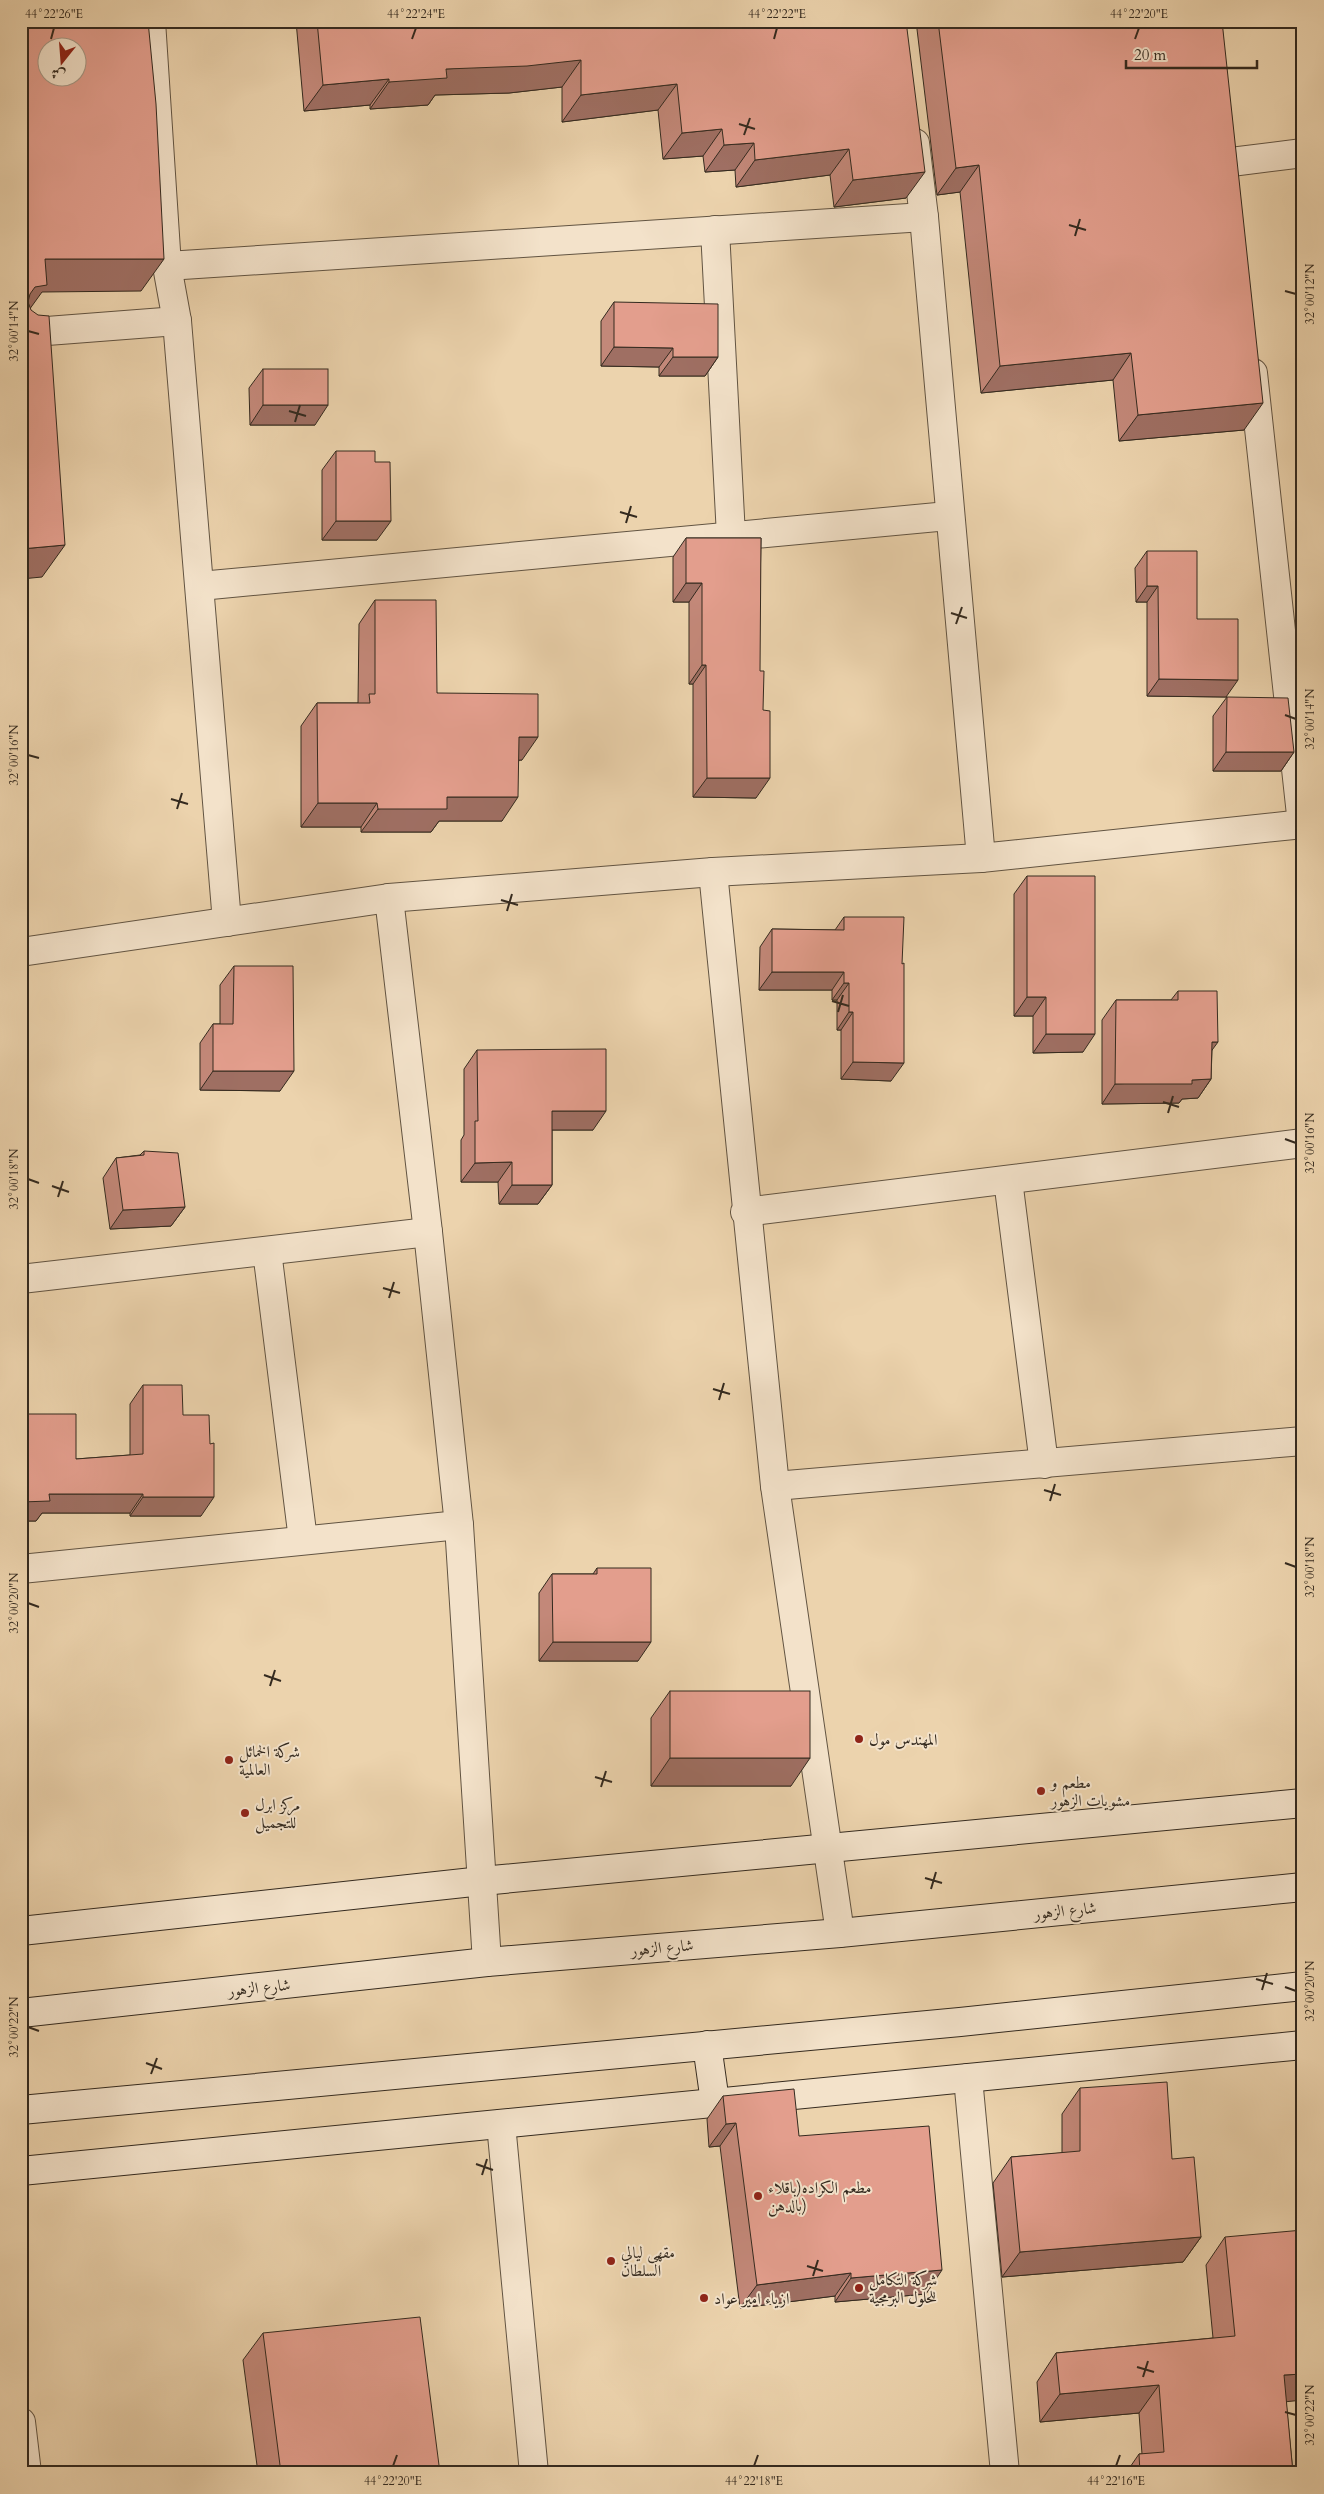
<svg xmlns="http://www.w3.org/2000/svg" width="1324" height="2494" font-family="Cardo,Amiri,serif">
<rect width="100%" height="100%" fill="#ecd3ad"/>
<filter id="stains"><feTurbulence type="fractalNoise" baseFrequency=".004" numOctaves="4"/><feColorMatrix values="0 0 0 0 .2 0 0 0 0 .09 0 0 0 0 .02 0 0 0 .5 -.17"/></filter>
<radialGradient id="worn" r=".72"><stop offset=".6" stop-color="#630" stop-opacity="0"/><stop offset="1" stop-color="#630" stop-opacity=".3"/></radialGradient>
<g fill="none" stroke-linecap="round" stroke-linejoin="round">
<defs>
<g id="street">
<polyline points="151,21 167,266 177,321 227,922"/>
<polyline points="915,143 924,217 981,858"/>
<polyline points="1231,162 1303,153"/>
<polyline points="715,230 731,536"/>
<polyline points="167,266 924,217"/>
<polyline points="21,333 177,321"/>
<polyline points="1253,373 1302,824"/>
<polyline points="200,586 948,516"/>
<polyline points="713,872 775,1486 840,1933"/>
<polyline points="389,898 428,1232 459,1525 487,1962"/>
<polyline points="21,952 389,898 713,872 981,858 1303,824"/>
<polyline points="1008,1180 1044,1464"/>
<polyline points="745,1212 1303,1143"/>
<polyline points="267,1251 303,1540"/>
<polyline points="21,1279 428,1232"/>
<polyline points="775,1486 1303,1441"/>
<polyline points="21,1569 459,1525"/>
<polyline points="968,2078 1005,2473"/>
<polyline points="501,2124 534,2473"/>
<polyline points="21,2422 27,2473"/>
</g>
<g id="secondary">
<polyline points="21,1931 482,1881 1303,1803"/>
<polyline points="21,2013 487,1962 840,1933 1303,1887"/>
<polyline points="707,2045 715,2102"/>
<polyline points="21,2110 960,2022 1303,1986"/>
<polyline points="21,2171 1303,2045"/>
</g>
</defs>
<!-- street casing -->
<use href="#street" stroke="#625442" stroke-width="30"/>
<!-- secondary casing -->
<use href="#secondary" stroke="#342a1f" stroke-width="30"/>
<!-- street -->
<use href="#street" stroke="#f3e2ca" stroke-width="28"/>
<!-- secondary -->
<use href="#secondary" stroke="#f3e2ca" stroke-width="28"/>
</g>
<!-- wall -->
<g fill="#c38879" stroke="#342a1f">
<polygon points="296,21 906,21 906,198 834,207 830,175 736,187 735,170 705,172 703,156 663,159 658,110 562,122 562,87 509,93 435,95 428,105 370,109 370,105 304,111"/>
<polygon points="916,21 1222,21 1244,430 1119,441 1113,380 981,393 960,192 937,195"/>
<polygon points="1303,250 1303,301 1299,256"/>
<polygon points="614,302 718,357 705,376 659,376 659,367 601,366 601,321"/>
<polygon points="263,369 315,425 250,425 249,388"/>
<polygon points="336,451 377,540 322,540 322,470"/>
<polygon points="686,538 761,538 756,798 693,797 693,684 689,684 689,602 673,602 673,557"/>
<polygon points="1147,551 1197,619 1226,697 1147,696 1147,602 1136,602 1135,568"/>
<polygon points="375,600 437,693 522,760 519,760 502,821 439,821 431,832 361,832 361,827 301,827 301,726 317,703 358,703 359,624"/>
<polygon points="1227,697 1294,752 1281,771 1213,771 1213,716"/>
<polygon points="1027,876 1083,1052 1033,1053 1033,1016 1014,1016 1014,894"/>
<polygon points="844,917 891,1081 841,1079 841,1030 837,1030 837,1000 832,1000 832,990 759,990 760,947 772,929 835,930"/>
<polygon points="234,966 280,1091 200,1090 200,1043 213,1024 220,1024 220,985"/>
<polygon points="1178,991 1212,1050 1211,1079 1198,1098 1182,1099 1179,1103 1102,1104 1102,1020 1116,1000 1171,1000"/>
<polygon points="477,1050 593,1130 552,1130 552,1185 538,1204 499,1204 498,1182 461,1182 461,1140 464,1135 464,1069"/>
<polygon points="144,1151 185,1207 171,1226 110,1229 103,1178 116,1158 140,1155"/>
<polygon points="143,1385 183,1415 201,1516 130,1516 130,1513 42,1513 36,1521 21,1521 21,1417 23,1414 76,1459 130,1455 130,1404"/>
<polygon points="597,1568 638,1661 539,1661 539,1593 552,1574 593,1574"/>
<polygon points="670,1691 791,1786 651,1786 651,1718"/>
<polygon points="1080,2088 1172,2159 1201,2237 1183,2262 1002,2277 993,2183 1011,2157 1062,2153 1062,2114"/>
<polygon points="723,2096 799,2136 926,2294 835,2302 835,2296 740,2308 720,2146 709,2147 707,2119"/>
<polygon points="1225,2237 1286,2402 1293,2473 1126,2473 1139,2454 1142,2454 1139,2413 1040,2422 1037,2382 1056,2353 1213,2338 1206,2265"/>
<polygon points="263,2333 440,2473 258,2473 243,2360"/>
</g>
<!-- shaded-wall -->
<g fill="#9f6f63" stroke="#342a1f">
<polygon points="581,60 562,87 509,93 435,95 428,105 370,109 389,82 446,69"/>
<polygon points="389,79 370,105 304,111 323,85"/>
<polygon points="677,84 658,110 562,122 581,95"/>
<polygon points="722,129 703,156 663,159 682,133"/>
<polygon points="754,143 735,170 705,172 724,145"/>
<polygon points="849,149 830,175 736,187 755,160"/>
<polygon points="979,165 960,192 937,195 956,168"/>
<polygon points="925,172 906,198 834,207 853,180"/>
<polygon points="45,259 164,259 141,291 42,292 24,317 21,306"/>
<polygon points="614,347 673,348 659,367 601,366"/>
<polygon points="1131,353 1113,380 981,393 1000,366"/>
<polygon points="673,357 718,357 705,376 659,376"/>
<polygon points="1263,403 1244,430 1119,441 1138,415"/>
<polygon points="263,405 328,405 315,425 250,425"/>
<polygon points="336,521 391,521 377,540 322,540"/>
<polygon points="65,545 42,577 21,579 21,549"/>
<polygon points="686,583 702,583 689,602 673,602"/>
<polygon points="1147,586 1158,586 1147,602 1136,602"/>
<polygon points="702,665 706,665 693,684 689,684"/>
<polygon points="1159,679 1238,680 1226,697 1147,696"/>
<polygon points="519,737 538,737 522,760 502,761"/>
<polygon points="1226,752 1294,752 1281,771 1213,771"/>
<polygon points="707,778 770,778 756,798 693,797"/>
<polygon points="447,797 518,797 502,821 439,821 431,832 361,832 378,809"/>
<polygon points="318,803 377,803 361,827 301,827"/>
<polygon points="772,972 844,972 832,990 759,990"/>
<polygon points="844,983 849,983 837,1000 832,1000"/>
<polygon points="1027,997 1046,997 1033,1016 1014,1016"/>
<polygon points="849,1012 853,1012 841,1030 837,1030"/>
<polygon points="1046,1034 1095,1034 1083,1052 1033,1053"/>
<polygon points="1212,1042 1218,1042 1204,1061"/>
<polygon points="853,1062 904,1063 891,1081 841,1079"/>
<polygon points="213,1071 294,1071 280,1091 200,1090"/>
<polygon points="1211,1079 1198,1098 1182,1099 1179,1103 1102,1104 1115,1084 1192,1080"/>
<polygon points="552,1111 606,1111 593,1130 539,1130"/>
<polygon points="512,1162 498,1182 461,1182 475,1163"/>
<polygon points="512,1185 552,1185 538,1204 499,1204"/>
<polygon points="185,1207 171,1226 110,1229 123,1210"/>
<polygon points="49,1494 143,1494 130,1513 42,1513 36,1521 21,1521 21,1502"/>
<polygon points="143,1497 214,1497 201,1516 130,1516"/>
<polygon points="553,1642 651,1642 638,1661 539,1661"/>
<polygon points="670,1758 810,1758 791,1786 651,1786"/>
<polygon points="736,2123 720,2146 709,2147 726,2124"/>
<polygon points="1201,2237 1183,2262 1002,2277 1020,2252"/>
<polygon points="942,2270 926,2294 835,2302 851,2278"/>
<polygon points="851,2273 835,2296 740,2308 757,2285"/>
<polygon points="1303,2374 1303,2400 1264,2404 1284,2375"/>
<polygon points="1159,2385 1139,2413 1040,2422 1060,2394"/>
</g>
<!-- building -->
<g fill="#e39e8d" stroke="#342a1f" fill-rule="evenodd">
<path d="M21,21H148L156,104L164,259H45L47,285L35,287L30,294L28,302L31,310L38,315L49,316L65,545L21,549ZM48,48H78V78H48Z"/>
<polygon points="317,21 906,21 925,172 853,180 849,149 755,160 754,143 724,145 722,129 682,133 677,84 581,95 581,60 527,66 446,69 447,78 389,82 389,79 323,85"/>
<polygon points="938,21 1222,21 1263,403 1138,415 1131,353 1000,366 979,165 956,168"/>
<polygon points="614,302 718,304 718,357 673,357 673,348 614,347"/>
<rect x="263" y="369" width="65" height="36"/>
<polygon points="336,451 375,451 375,462 390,462 391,521 336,521"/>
<polygon points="686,538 761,538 760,671 764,671 763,710 770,711 770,778 707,778 706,665 702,665 702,583 686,583"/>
<polygon points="1147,551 1197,551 1197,619 1238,619 1238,680 1159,679 1158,586 1147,586"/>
<polygon points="375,600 436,600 437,693 538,694 538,737 519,737 518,797 447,797 447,809 378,809 377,803 318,803 317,703 370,703 369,694 375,694"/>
<polygon points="1227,697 1288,698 1294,752 1226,752"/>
<polygon points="1027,876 1095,876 1095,1034 1046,1034 1046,997 1027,997"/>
<polygon points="844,917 904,917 902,964 904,963 904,1063 853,1062 853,1012 849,1012 849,983 844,983 844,972 772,972 772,929 844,930"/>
<polygon points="234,966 293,966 294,1071 213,1071 213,1024 233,1024"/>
<polygon points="1178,991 1217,991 1218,1042 1212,1042 1211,1079 1192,1080 1192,1084 1115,1084 1116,1000 1178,1000"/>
<polygon points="606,1049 606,1111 552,1111 552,1185 512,1185 512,1162 475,1163 475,1121 478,1121 477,1050"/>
<polygon points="144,1151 178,1153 185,1207 123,1210 116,1158 144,1155"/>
<polygon points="143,1385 182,1385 183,1415 209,1415 210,1444 214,1443 214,1497 143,1497 143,1494 49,1494 50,1501 21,1502 21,1460 23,1460 23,1414 76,1414 76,1459 143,1454"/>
<polygon points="597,1568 651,1568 651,1642 553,1642 552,1574 597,1574"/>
<rect x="670" y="1691" width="140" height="67"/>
<polygon points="1167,2082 1172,2159 1194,2157 1201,2237 1020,2252 1011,2157 1080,2151 1080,2088"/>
<polygon points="794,2089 799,2136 929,2126 942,2270 851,2278 851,2273 757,2285 736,2123 726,2124 723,2096"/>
<polygon points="1303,2230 1303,2374 1284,2375 1293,2473 1140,2473 1139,2454 1164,2452 1159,2385 1060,2394 1056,2353 1235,2336 1225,2237"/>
<polygon points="420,2317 440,2473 281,2473 263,2333"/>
</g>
<!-- ticks -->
<path fill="none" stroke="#342a1f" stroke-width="2" d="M51,39L54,28M412,39L416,28M774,39L777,28M1135,39L1139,28M739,124L755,129M744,135L750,118M1069,225L1086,230M1075,236L1080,219M1285,291L1296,294M28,331L39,334M289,411L306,416M295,422L300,405M620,512L637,517M626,523L631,506M951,613L967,618M956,624L962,607M1285,715L1296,719M28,755L39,758M171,799L188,804M177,809L182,793M501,900L518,905M507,911L512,894M832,1001L849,1006M838,1012L843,995M1163,1102L1179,1107M1168,1113L1173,1096M1285,1139L1296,1143M28,1179L39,1183M52,1186L69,1192M58,1197L63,1181M383,1288L400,1293M389,1298L394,1282M713,1389L730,1394M719,1400L724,1383M1044,1490L1061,1495M1050,1501L1055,1484M1285,1563L1296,1567M28,1603L39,1607M264,1675L281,1681M270,1686L275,1670M595,1777L612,1782M601,1787L606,1771M925,1878L942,1883M931,1889L936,1872M1256,1979L1273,1984M1285,1987L1296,1991M1262,1990L1267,1973M28,2027L39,2031M146,2063L162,2069M151,2074L157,2058M476,2164L493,2170M482,2175L487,2159M807,2266L823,2271M813,2276L818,2260M1137,2367L1154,2372M1143,2377L1148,2361M1285,2412L1296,2415M393,2466L397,2455M754,2466L758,2455M1116,2466L1120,2455"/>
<!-- markers -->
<g fill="#8f2418" stroke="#f3e2ca" stroke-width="2">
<circle cx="859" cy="1739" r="5"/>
<circle cx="229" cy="1760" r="5"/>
<circle cx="1041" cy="1791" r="5"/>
<circle cx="245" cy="1813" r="5"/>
<circle cx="758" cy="2196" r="5"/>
<circle cx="611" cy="2261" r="5"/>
<circle cx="859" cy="2288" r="5"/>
<circle cx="704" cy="2298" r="5"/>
</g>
<g text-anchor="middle" stroke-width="4" stroke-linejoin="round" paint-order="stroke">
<!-- poi labels -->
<g font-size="16" fill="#342a1f" stroke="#f3e2ca" text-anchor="start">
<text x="869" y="1745">المهندس مول</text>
<text x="239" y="1757">شركة الخمائل<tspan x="239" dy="18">العالمية</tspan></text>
<text x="1051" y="1788">مطعم و<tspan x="1051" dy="18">مشويات الزهور</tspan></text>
<text x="255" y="1810">مركز ابرل<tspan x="255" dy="18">للتجميل</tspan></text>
<text x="768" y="2193">مطعم الكراده(باقلاء<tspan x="768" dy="18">بالدهن)</tspan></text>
<text x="621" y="2258">مقهى ليالي<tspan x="621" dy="18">السلطان</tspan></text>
<text x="869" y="2285">شركة التكامل<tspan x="869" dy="18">للحلول البرمجية</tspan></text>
<text x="714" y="2304">ازياء امير عواد</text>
</g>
<!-- street labels -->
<g font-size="16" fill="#342a1f" stroke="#f3e2ca">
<text transform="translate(1065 1910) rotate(-6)" y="6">شارع الزهور</text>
<text transform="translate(662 1947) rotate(-5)" y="6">شارع الزهور</text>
<text transform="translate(259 1987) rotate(-6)" y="6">شارع الزهور</text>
</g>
</g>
<!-- margin -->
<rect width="1324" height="2494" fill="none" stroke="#ecd3ad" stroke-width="55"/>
<!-- north arrow -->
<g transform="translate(62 62) rotate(197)"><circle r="24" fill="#f3e2ca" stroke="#a79886"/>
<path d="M0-4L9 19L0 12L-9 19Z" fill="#8f2418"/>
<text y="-8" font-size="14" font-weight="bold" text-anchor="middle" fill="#342a1f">ش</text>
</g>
<!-- scale -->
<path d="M1126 60v8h131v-8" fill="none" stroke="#342a1f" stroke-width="2.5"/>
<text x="1134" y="60" font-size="15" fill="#342a1f" stroke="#f3e2ca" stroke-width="4" paint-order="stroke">20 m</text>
<rect x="28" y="28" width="1268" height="2438" fill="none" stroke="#342a1f" stroke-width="2"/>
<g font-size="12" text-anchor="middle" fill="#342a1f">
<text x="54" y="18">44°22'26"E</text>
<text x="416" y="18">44°22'24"E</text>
<text x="777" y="18">44°22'22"E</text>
<text x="1139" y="18">44°22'20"E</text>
<text transform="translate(1310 294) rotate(-90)" y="4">32°00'12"N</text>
<text transform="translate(14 331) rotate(-90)" y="4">32°00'14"N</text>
<text transform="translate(1310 719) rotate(-90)" y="4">32°00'14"N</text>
<text transform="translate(14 755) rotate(-90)" y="4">32°00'16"N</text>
<text transform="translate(1310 1143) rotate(-90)" y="4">32°00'16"N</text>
<text transform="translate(14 1179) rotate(-90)" y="4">32°00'18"N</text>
<text transform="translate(1310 1567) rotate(-90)" y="4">32°00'18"N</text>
<text transform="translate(14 1603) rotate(-90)" y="4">32°00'20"N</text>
<text transform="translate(1310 1991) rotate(-90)" y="4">32°00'20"N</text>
<text transform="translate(14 2027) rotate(-90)" y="4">32°00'22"N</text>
<text transform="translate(1310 2415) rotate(-90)" y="4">32°00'22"N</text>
<text x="393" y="2485">44°22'20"E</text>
<text x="754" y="2485">44°22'18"E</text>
<text x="1116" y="2485">44°22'16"E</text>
</g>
<rect width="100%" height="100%" filter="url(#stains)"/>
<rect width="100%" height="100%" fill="url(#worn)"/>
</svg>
